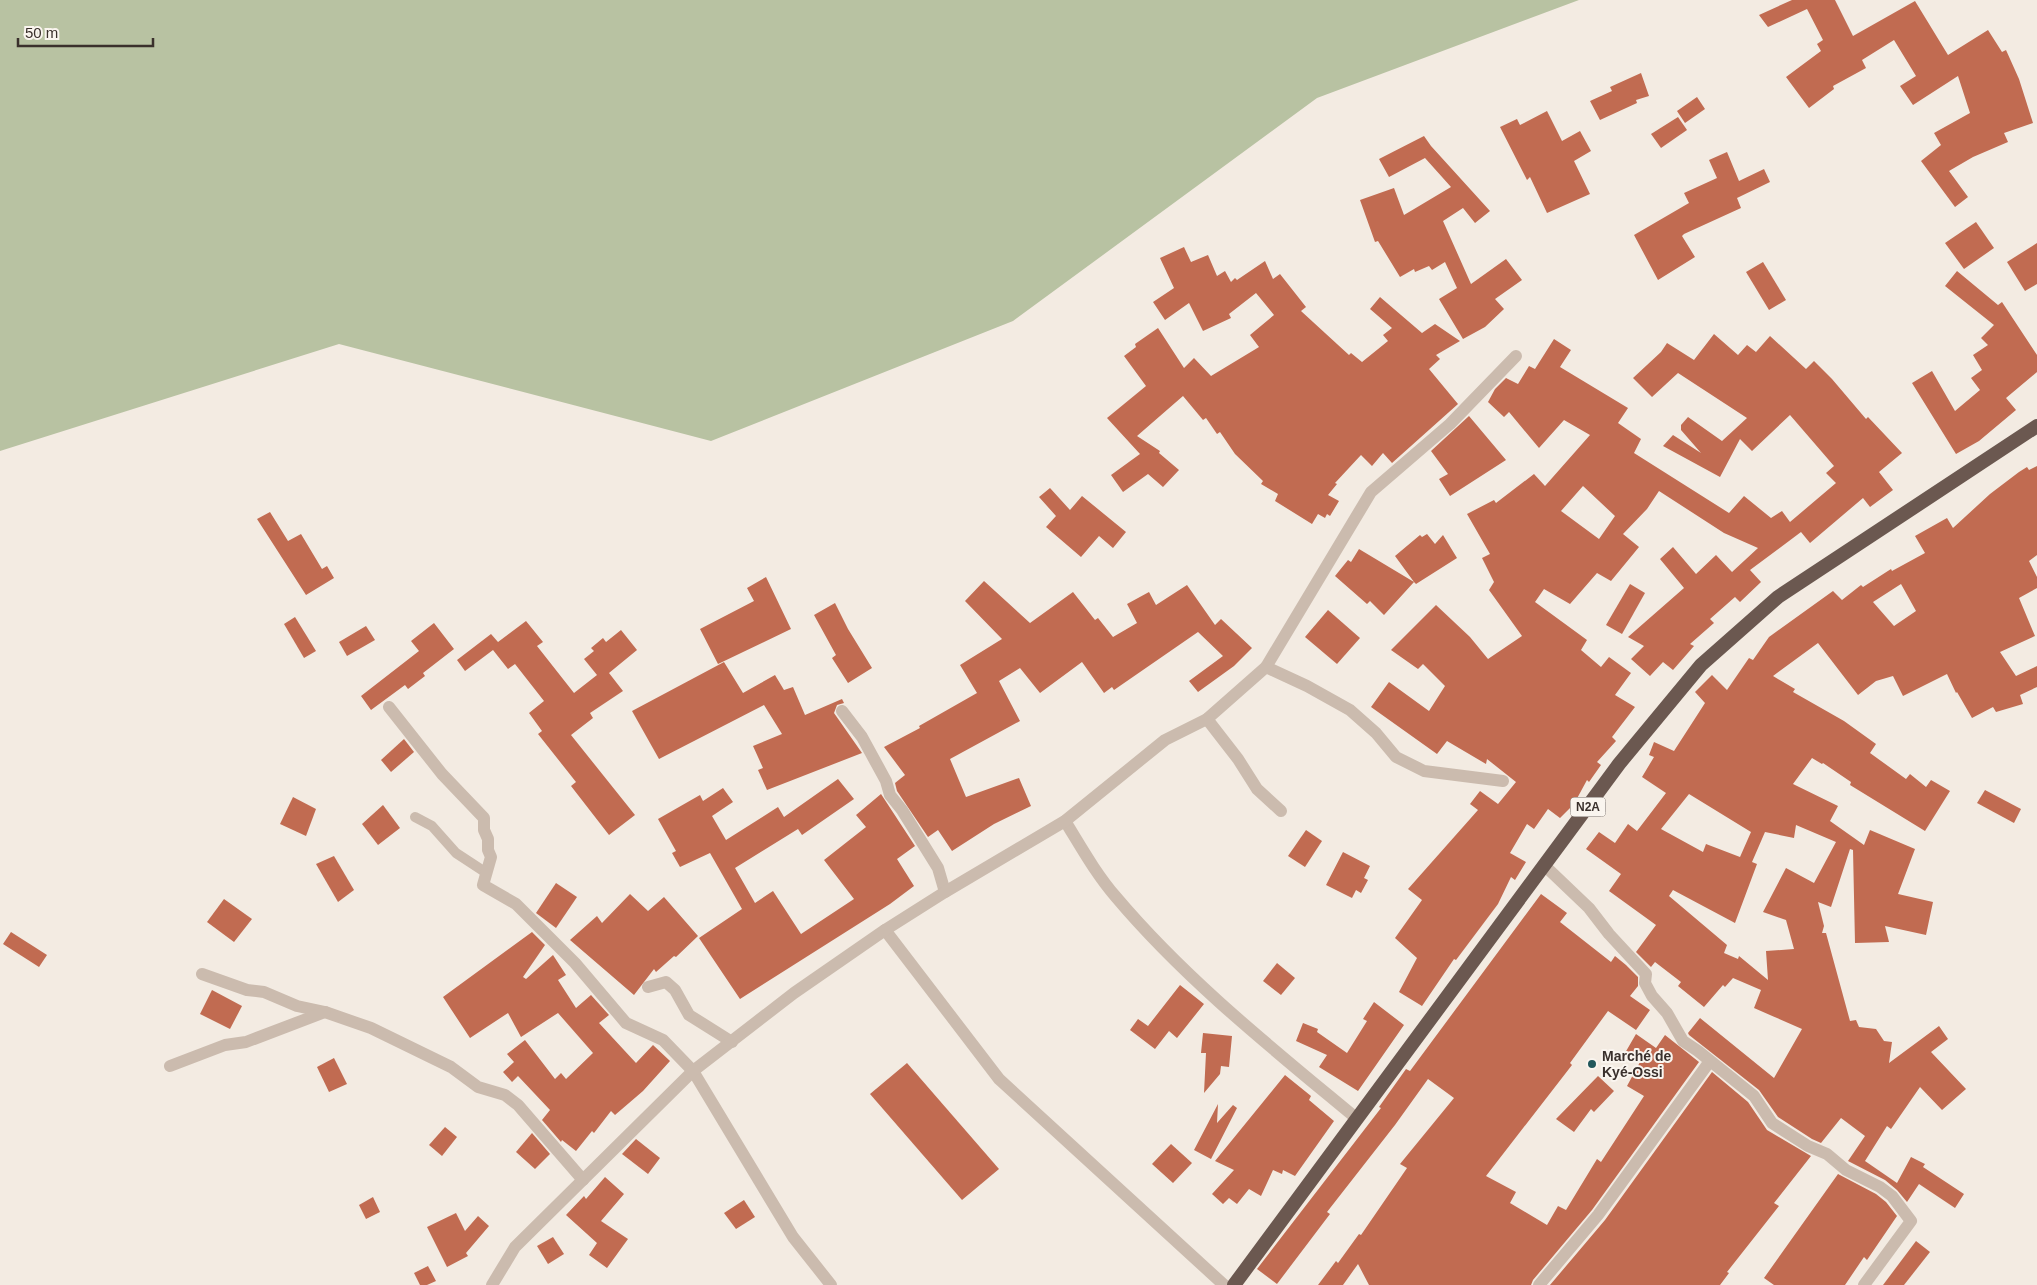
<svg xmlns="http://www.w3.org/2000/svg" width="2037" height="1285" font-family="Arial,sans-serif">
<rect width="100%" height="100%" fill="#f3ebe2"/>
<!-- green -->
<polygon fill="#b8c2a2" points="0,0 1579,0 1317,98 1013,321 711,441 339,344 0,451"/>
<!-- building -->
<g fill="#c16b51" fill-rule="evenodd">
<polygon points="1792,0 1835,0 1853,36 1915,1 1948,55 1988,30 2002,52 2006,50 2019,79 2033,123 2004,133 2008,142 1973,157 1949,171 1968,197 1955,207 1921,161 1941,145 1934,133 1970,113 1958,76 1913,105 1900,86 1916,76 1894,40 1862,60 1866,68 1833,86 1834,89 1809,108 1786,77 1821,51 1817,44 1823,40 1807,9 1768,27 1759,15"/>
<polygon points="1641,73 1649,96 1636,100 1637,103 1600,120 1590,101 1612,91 1610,87"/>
<polygon points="1697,97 1705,109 1685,123 1677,111"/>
<polygon points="1547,111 1562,141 1580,131 1591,151 1574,161 1590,194 1547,213 1530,177 1527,180 1500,127 1517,119 1520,125"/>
<polygon points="1678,117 1687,130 1661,148 1651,134"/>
<polygon points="1424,136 1431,146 1490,211 1475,223 1463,208 1443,221 1471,284 1506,259 1522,280 1495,299 1504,309 1485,327 1463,339 1439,299 1457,288 1445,262 1432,270 1429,266 1415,272 1414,269 1400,277 1378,241 1375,242 1360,200 1394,188 1404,215 1451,187 1425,158 1389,177 1379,159"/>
<polygon points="1727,152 1739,181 1764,169 1770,182 1737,198 1741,208 1684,234 1682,236 1695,257 1658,280 1634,235 1689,203 1684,193 1717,178 1709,160"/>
<polygon points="1976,222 1994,248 1964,269 1945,243"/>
<polygon points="2037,243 2037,284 2025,291 2007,262"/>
<polygon points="1184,247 1191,262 1208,255 1217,276 1225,271 1231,282 1235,278 1237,280 1265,261 1273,279 1280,274 1306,307 1301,311 1349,355 1351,353 1362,362 1388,341 1383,335 1392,328 1370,309 1380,297 1422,333 1435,324 1460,341 1436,355 1440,359 1429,369 1458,404 1392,463 1383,453 1372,466 1361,455 1335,483 1337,484 1328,495 1339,501 1330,516 1327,514 1325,518 1318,514 1312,524 1275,501 1278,494 1261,484 1263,481 1235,454 1220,432 1217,434 1206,418 1203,420 1183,396 1137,436 1160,451 1159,453 1179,470 1163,487 1148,474 1123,492 1111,475 1140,454 1107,418 1146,386 1124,356 1136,347 1135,344 1158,328 1184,368 1194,358 1211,376 1259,347 1250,335 1274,315 1256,293 1229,314 1231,318 1203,331 1189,303 1165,320 1153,302 1174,288 1160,258"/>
<polygon points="1763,262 1786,300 1769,310 1746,272"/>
<polygon points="1957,271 1998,305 2002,302 2037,355 2037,372 2006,398 2016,410 1979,441 1956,454 1912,383 1932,371 1955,411 1980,390 1971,378 1982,370 1973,355 1988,345 1981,338 1994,325 1945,286"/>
<path d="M1714,334L1738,355L1747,345L1756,352L1770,336L1806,369L1814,361L1832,379L1866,419L1868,417L1902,453L1879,472L1893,490L1870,507L1863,498L1810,543L1801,532L1750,570L1761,582L1740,602L1735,597L1710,619L1714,623L1690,644L1694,646L1673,670L1663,662L1650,676L1631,659L1644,646L1628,637L1684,588L1660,559L1673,547L1696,574L1716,555L1732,572L1758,548L1724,533L1659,491L1647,509L1623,534L1639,547L1611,581L1597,573L1570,604L1544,589L1535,602L1587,640L1581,650L1601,667L1609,657L1631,673L1615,695L1635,707L1612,737L1616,741L1597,762L1601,765L1589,782L1587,780L1574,804L1560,818L1548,809L1534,829L1527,824L1510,853L1526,862L1515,880L1511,877L1498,904L1456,960L1454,959L1422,1006L1399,992L1417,958L1395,938L1422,900L1408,889L1478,810L1470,804L1480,791L1498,804L1516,782L1487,759L1486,764L1447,741L1437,754L1371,707L1389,682L1429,711L1445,686L1423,664L1418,669L1391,650L1436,605L1470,637L1488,659L1522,636L1489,590L1494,582L1482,558L1490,554L1467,514L1494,500L1496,503L1534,474L1545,486L1590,435L1564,420L1539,448L1509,412L1504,417L1488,402L1495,389L1506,378L1518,384L1529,366L1535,369L1554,339L1571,350L1560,367L1628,408L1618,423L1641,439L1634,453L1729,513L1744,496L1771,518L1782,511L1790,522L1836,483L1826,473L1834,466L1790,415L1752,451L1740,439L1720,477L1663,446L1673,435L1701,453L1681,430V425L1688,417L1722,441L1747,418L1678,373L1652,397L1633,378L1661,352L1667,343L1694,360ZM1583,486L1615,516L1599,539L1561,511Z"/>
<polygon points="1469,416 1506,460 1450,496 1439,479 1448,474 1431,451"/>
<path d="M2037,466V555L2029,561L2037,577V588L2019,598L2035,636L2000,652L2016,676L2037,666V687L2020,695L2023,704L1996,712L1993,707L1972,718L1957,692L1956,693L1947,674L1903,696L1893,676L1876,681L1858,695L1818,643L1773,676L1795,689L1793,692L1844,721L1876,744L1870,753L1906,779L1910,774L1926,787L1931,780L1950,791L1925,831L1850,785L1851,782L1823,763L1822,764L1812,758L1793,784L1838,806L1830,821L1864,845L1870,830L1915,849L1898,894L1933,902L1926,935L1885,926L1889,942L1855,943L1853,850L1850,849L1831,907L1818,902L1824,926L1822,933H1826L1850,1021L1856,1020L1859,1027L1876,1029L1884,1041L1892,1042L1889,1063L1939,1026L1948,1039L1931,1052L1966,1089L1942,1110L1920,1087L1891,1129L1887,1126L1865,1161L1897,1183L1911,1157L1925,1164L1923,1167L1964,1194L1955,1208L1919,1184L1907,1202L1897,1190L1885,1180L1848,1161L1865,1136L1841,1118L1821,1143L1812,1139L1778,1117L1759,1090L1689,1035L1688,1033L1700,1018L1774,1078L1802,1029L1754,1008L1761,990L1733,978L1725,987L1723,985L1704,1007L1678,986L1681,982L1655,962L1651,967L1636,952L1656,925L1609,891L1621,874L1586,849L1599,832L1615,843L1628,824L1637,831L1666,793L1642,777L1654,757L1649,755L1654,742L1674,751L1705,703L1695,692L1712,675L1727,690L1749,658L1753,660L1769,637L1833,591L1842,600L1861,585L1863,587L1891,569L1892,571L1925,553L1915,536L1947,518L1953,528L1990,494L2019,472L2027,467L2029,470ZM1901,584L1916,611L1894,626L1873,602ZM1689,794L1751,832L1740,857L1706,844L1703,852L1661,829ZM1796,825L1836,842L1814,883L1786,868L1763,912L1786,920L1794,949L1766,951L1768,980L1739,956L1738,959L1724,953L1727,945L1669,896L1673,890L1735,923L1757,864L1752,862L1765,832L1794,838Z"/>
<polygon points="1050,488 1070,510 1082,496 1126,532 1113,548 1099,536 1081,557 1046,527 1056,516 1039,497"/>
<polygon points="270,512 288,541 301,534 322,569 327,566 334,578 306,595 257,519"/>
<polygon points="1427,534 1435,544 1443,535 1457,558 1416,584 1414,582 1384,615 1370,601 1367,604 1335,576 1348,560 1351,562 1359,549 1414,582 1395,556 1420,535 1422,537"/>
<polygon points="766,577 791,629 718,664 700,629 754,601 747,588"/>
<polygon points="984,581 1030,623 1073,592 1095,620 1098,618 1113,637 1137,623 1127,604 1149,592 1156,605 1187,585 1215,625 1221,619 1252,648 1234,666 1198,692 1189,681 1223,656 1198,632 1114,690 1112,687 1104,693 1082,662 1040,693 1020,668 999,681 1020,721 950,759 966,797 1019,778 1031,806 994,824 952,851 938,830 928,837 897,791 895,783 905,775 884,747 920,728 919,726 977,693 960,665 1002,639 965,601"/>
<polygon points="1630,584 1645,593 1622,634 1606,625"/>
<polygon points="835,603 848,629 872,668 848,683 832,658 836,655 814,615"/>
<polygon points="1328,610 1360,638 1337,664 1305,637"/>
<polygon points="295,617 316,651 304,658 284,624"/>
<polygon points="526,621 543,642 537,646 574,693 597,675 584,659 594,651 591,648 603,638 606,642 621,630 637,650 609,673 623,691 590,713 593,718 571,735 635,815 609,835 571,786 576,782 538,734 542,731 529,713 544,701 515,664 508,669 493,650 465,671 457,660 491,634 498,642"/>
<polygon points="434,623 454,649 423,673 425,676 408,689 405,685 371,710 361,696 419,651 411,641"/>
<polygon points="366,626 375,640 347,656 339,642"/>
<polygon points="724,662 743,693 775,675 784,690 793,687 805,715 842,699 844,703 837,705 834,713 862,753 767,790 758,770 763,768 753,746 782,734 764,705 659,759 632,711"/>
<polygon points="404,739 414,752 391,772 381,760"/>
<polygon points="838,779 854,799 802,835 798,829 735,868 755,903 773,891 801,934 854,899 824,860 866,827 856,815 881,794 915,846 897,859 914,886 890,904 740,999 699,938 742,909 710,853 680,867 672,853 676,851 658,819 700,795 703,801 723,788 733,802 712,816 726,840 778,807 784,817"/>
<polygon points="1985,790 2021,809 2014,823 1977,803"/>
<polygon points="293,797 316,809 306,836 280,824"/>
<polygon points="383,805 400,828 378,845 362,824"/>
<polygon points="1306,830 1322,841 1305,867 1288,856"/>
<polygon points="1343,852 1370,866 1364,878 1368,880 1361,893 1356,890 1352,898 1326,885"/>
<polygon points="334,856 354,890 338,902 316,864"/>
<polygon points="556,883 577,897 556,928 536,913"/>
<polygon points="630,894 648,911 664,897 698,936 676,957 674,956 656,972 654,969 634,995 570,940 597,916 602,923"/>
<polygon points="1541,894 1567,913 1560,922 1611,962 1615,956 1626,965 1638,977 1638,986 1630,996 1650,1010 1636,1030 1608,1011 1570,1063 1572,1065 1486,1176 1516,1192 1510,1203 1547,1225 1558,1206 1566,1210 1597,1159 1601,1162 1644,1096 1627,1086 1640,1062 1625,1053 1636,1034 1656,1048 1665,1035 1699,1062 1592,1210 1533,1280 1531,1285 1369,1285 1358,1264 1343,1285 1318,1285 1336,1261 1338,1263 1359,1234 1361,1235 1407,1168 1400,1164 1454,1098 1428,1079 1395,1125 1327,1212 1330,1214 1277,1284 1257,1269 1381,1108 1379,1107 1406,1069 1410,1071"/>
<polygon points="224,899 252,919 234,942 207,922"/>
<polygon points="11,932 47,955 39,967 3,944"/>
<polygon points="532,932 545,945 523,977 526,979 553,955 566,975 558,980 576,1008 591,995 609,1015 599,1023 636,1063 653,1045 670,1061 643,1091 615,1115 611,1111 594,1133 592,1131 576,1151 562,1140 561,1142 542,1120 550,1110 518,1076 512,1082 503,1072 514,1062 507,1054 525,1040 555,1079 561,1073 566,1079 593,1053 558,1013 521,1037 508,1013 470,1038 443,997"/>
<polygon points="1277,963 1295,978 1281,995 1263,981"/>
<polygon points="1180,985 1204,1004 1177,1038 1169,1031 1155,1049 1130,1030 1138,1019 1148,1026"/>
<polygon points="212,990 242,1006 230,1029 200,1014"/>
<polygon points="1374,1002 1404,1025 1358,1091 1319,1067 1327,1055 1296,1041 1303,1023 1318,1029 1317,1032 1347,1053 1367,1021 1363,1019"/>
<polygon points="1203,1033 1232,1036 1229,1067 1221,1066 1220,1074 1204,1093 1206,1053 1201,1053"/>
<polygon points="334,1058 347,1084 329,1092 317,1067"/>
<polygon points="907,1063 999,1169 962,1200 870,1094"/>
<polygon points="1712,1072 1748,1102 1767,1130 1811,1156 1774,1203 1779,1206 1727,1272 1729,1273 1720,1285 1550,1285 1605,1220"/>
<polygon points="1285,1075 1311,1096 1309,1100 1334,1121 1295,1176 1283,1170 1282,1174 1273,1170 1261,1196 1249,1189 1237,1204 1229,1198 1223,1204 1212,1194 1234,1170 1215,1161"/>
<polygon points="1598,1076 1614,1091 1594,1112 1591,1109 1574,1132 1556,1119"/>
<polygon points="1218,1104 1217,1123 1233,1105 1237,1108 1211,1159 1194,1150"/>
<polygon points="445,1127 457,1137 442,1156 429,1145"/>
<polygon points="532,1133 550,1154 535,1169 516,1152"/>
<polygon points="636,1139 660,1158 648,1174 622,1154"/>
<polygon points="1171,1144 1192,1163 1173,1183 1152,1164"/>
<polygon points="1838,1174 1876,1194 1886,1202 1897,1216 1867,1260 1864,1257 1845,1285 1774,1285 1764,1278"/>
<polygon points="605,1177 624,1194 601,1221 628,1239 607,1268 589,1255 597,1243 566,1215 584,1196 586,1199"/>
<polygon points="373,1197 380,1212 366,1219 359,1205"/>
<polygon points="744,1200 755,1217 736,1229 724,1213"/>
<polygon points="456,1213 465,1231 478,1216 489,1226 466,1253 468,1256 447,1267 427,1227"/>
<polygon points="553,1237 564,1254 548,1264 537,1246"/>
<polygon points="1916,1241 1930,1252 1904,1285 1883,1285"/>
<polygon points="428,1266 436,1281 427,1285 420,1285 414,1273"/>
</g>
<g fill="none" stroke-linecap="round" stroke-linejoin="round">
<!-- service -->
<polyline stroke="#cbbbae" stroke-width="10" points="415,817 432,826 456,853 485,872"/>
<!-- minor -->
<g stroke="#cbbbae" stroke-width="12">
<polyline points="1266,667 1307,686 1350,710 1376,733 1396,757 1424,771 1503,781"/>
<polyline points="389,707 442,774 484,818 484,830 488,839 488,850 491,857 483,885 516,904 575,963 626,1023 663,1040 693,1071 793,1237 831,1285"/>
<polyline points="842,711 862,737 886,781 890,795 902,810 938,868 945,892"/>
<polyline points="1207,719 1238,759 1257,789 1281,811"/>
<path d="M1065,821C1081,847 1096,874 1116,897C1186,980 1273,1049 1356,1118"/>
<polyline points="1545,866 1589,908 1609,934 1646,974 1645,983 1652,996 1667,1013 1683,1041 1698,1051 1754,1096 1772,1123 1808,1146 1827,1154 1846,1170 1880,1187 1892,1196 1911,1221 1864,1285"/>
<polyline points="885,930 999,1079 1224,1285"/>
<polyline points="202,974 247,990 264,992 297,1006 325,1012 371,1028 451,1067 478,1087 505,1095 518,1105 583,1180"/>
<polyline points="648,987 666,982 675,990 689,1015 732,1042"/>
<polyline points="170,1066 225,1045 246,1042 325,1012"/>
<polyline points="492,1285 515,1247 693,1071 794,993 885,930 945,892 1065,821 1165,740 1207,719 1266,667 1371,492 1450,424 1516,356"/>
<polyline points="1539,1285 1598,1215 1710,1061"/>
</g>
<!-- trunk -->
<polyline stroke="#6b5850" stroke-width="14" points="1234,1285 1619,764 1701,665 1778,597 2037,426"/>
</g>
<!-- markers -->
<circle fill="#22575b" stroke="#faf5ef" stroke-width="2" cx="1592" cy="1064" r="5"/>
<g text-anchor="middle" stroke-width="4" stroke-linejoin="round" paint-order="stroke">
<!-- shield labels -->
<rect fill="#faf5ef" stroke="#746b66" stroke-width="1" x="1570.5" y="797.5" width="35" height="19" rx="4"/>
<g font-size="12" font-weight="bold" fill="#3a302c">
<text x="1588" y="811">N2A</text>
</g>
<!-- poi labels -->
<g font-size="14" font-weight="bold" fill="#3a302c" stroke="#faf5ef" text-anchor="start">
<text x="1602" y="1061">Marché de<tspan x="1602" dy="16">Kyé-Ossi</tspan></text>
</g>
</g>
<!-- scale -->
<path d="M18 38v8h135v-8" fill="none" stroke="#3a302c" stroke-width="2.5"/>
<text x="25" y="38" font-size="15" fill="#3a302c" stroke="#faf5ef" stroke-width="4" paint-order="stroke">50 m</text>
</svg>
